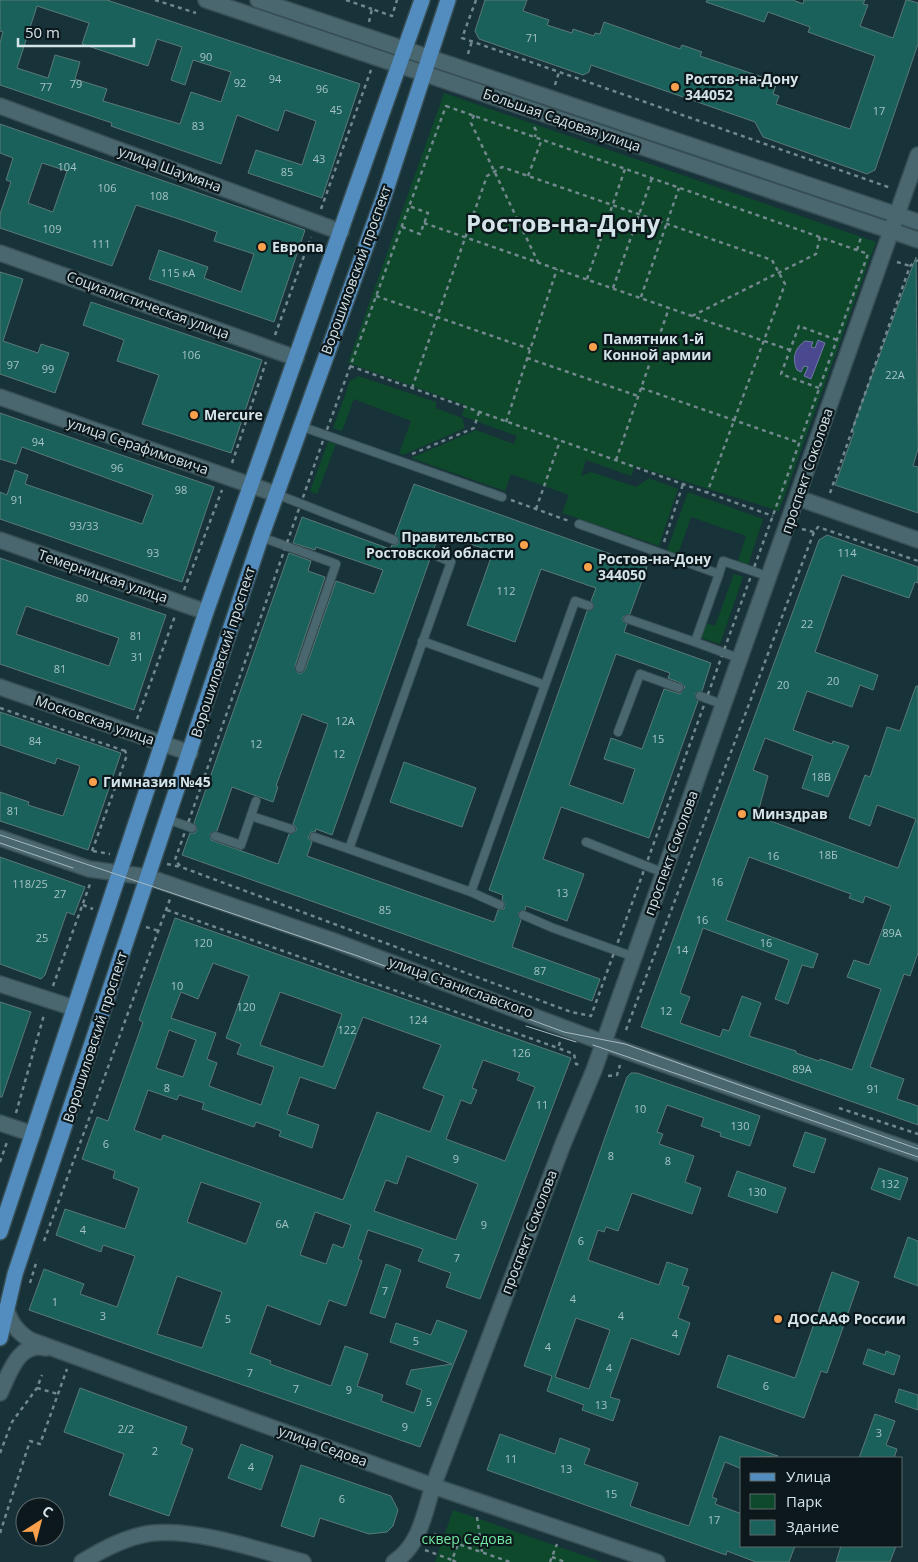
<svg xmlns="http://www.w3.org/2000/svg" width="918" height="1562" font-family="'Open Sans',sans-serif">
<rect width="100%" height="100%" fill="#173239"/>
<!-- green -->
<g fill="#0e492b">
<polygon points="444,93 876,242 779,511 635,466 631,476 586,460 581,476 591,472 636,487 649,478 678,489 659,546 562,513 569,495 511,474 505,491 411,458 476,430 514,444 517,436 462,416 465,405 348,363"/>
<polygon points="358,376 436,402 436,408 462,418 465,428 403,455 399,453 411,421 354,399 342,431 333,428 350,381"/>
<polygon points="328,442 336,444 317,494 310,491"/>
<polygon points="688,492 763,519 748,565 738,561 746,536 691,517 677,557 666,553"/>
<polygon points="734,574 743,577 720,644 701,638 706,623 715,626"/>
<polygon points="453,1510 474,1517 602,1562 435,1562"/>
</g>
<!-- water -->
<path fill="#4a4990" stroke="#7378ab" d="M818,340L825,343L811,379L804,376L808,367L804,366L801,372L797,370C792,359 794,349 805,341L813,342L811,347L815,348Z"/>
<!-- building -->
<g fill="#1b615b" stroke="#5a7976" fill-rule="evenodd">
<path d="M0,0H107L360,84L322,198L248,173L256,150L302,165L316,121L285,110L278,131L237,115L221,164L111,126L112,123L0,85V43L3,32L0,31ZM37,6L89,23L82,44L148,66L157,39L182,47L171,80L185,85L193,60L231,72L221,102L191,92L180,124L103,101L107,89L75,79L80,62L55,55L48,78L17,68Z"/>
<polygon points="485,0 527,0 523,11 549,20 547,25 572,33 573,29 594,36 595,33 600,34 604,22 680,49 682,45 702,52 700,56 777,82 773,94 779,96 776,104 850,129 875,56 808,32 810,27 768,12 764,22 706,2 707,0 793,0 803,4 804,0 865,0 863,4 868,5 860,26 893,38 906,0 908,0 918,3 918,44 875,170 867,174 763,137 755,122 591,65 589,72 583,75 479,39 475,31"/>
<path d="M0,124L305,230L274,322L149,279L159,250L208,267L204,278L241,292L254,254L214,241L217,232L182,220L136,205L112,266L0,228V214L11,182L6,180L13,158L0,153ZM42,163L67,171L53,212L28,203Z"/>
<polygon points="916,257 918,449 913,466 918,467 918,513 835,485 854,432 852,431 855,421"/>
<polygon points="0,272 23,279 3,341 38,353 41,344 69,353 55,393 0,374"/>
<polygon points="91,302 262,360 231,453 142,424 159,375 117,361 124,340 83,325"/>
<polygon points="0,413 214,487 182,582 0,519 0,492 7,495 15,470 28,475 25,484 142,524 153,495 22,447 16,464 0,459"/>
<path d="M414,484L647,567L630,614L623,617V621L627,624L624,632L711,663L702,691L695,694L698,701L649,838L561,807L543,859L584,874L567,921L526,906L525,910L518,913L521,920L512,947L600,979L592,1001L182,855L190,833H195L197,829L194,823L289,553L311,561L308,571L325,577L295,666L298,673H302L305,670L336,581L374,594L383,570L316,547L315,550L293,543L302,517L390,549L392,545H397L399,542L395,535ZM439,533L493,552L467,625L515,642L541,569L596,588L591,601L594,607L587,611L489,890L503,895L502,900L505,904L504,909L498,910L494,922L307,856L312,842L308,838L311,832H315L316,829L332,835L430,559L427,552L434,549ZM616,654L670,673L668,678L681,683L685,687L680,694L664,689L642,749L611,738L604,759L635,769L623,804L569,785ZM302,714L328,724L293,824L296,827V831L289,834L278,864L211,840L210,834L217,831L232,787L273,802L278,787L276,786Z"/>
<path d="M827,535L918,567V583L915,582L909,598L842,575L815,652L878,675L873,690L860,685L852,707L807,691L793,730L832,744L833,741L849,746L828,797L802,788L813,756L765,738L753,770L768,776L757,816L898,868L916,819L877,805L870,826L849,818L865,775L870,777L887,727L900,731L916,686H918V953L910,976L904,974L870,1067L904,1079L897,1099L918,1106V1125L641,1027L819,540ZM749,857L851,894L849,898L863,903L865,896L891,906L869,965L854,960L847,977L881,989L852,1070L820,1059L819,1061L796,1053V1051L749,1036L761,1003L742,996L729,1031L723,1029L720,1037L680,1023L690,997L680,993L703,928L789,960L775,999L788,1004L802,965L813,968L818,954L726,920Z"/>
<path d="M0,558L166,615L134,710L0,664ZM26,606L119,638L109,666L16,634Z"/>
<polygon points="0,712 121,753 88,850 0,821 0,792 29,802 28,805 63,816 80,766 57,758 55,764 0,745"/>
<polygon points="404,762 476,788 462,827 390,802"/>
<polygon points="0,857 85,887 74,915 67,912 45,975 41,979 0,964"/>
<path d="M175,918L571,1058L480,1299L446,1287L451,1273L418,1261L423,1249L368,1230L358,1259L362,1261L346,1306L329,1300L320,1325L267,1305L250,1353L271,1361L270,1364L331,1386L345,1346L368,1354L357,1386L383,1395L381,1401L414,1413L422,1390L406,1384L411,1370L452,1364L390,1342L396,1323L431,1335L437,1320L467,1331L420,1447L29,1310L44,1269L84,1284L80,1294L117,1307L135,1256L103,1245L101,1252L56,1235L65,1209L125,1229L139,1188L113,1178L115,1171L82,1159L97,1117L108,1121L143,1022L139,1020ZM213,963L249,976L226,1038L241,1044L237,1054L274,1067L261,1105L209,1086L217,1063L207,1059L216,1033L171,1018L181,992L198,999ZM280,992L342,1014L323,1067L260,1045ZM363,1017L441,1045L423,1088L444,1096L430,1132L377,1112L343,1200L163,1135L161,1140L134,1130L148,1090L177,1100L179,1095L204,1103L202,1109L254,1127L256,1122L281,1131L279,1136L312,1148L319,1125L287,1114L300,1077L335,1089ZM169,1030L196,1040L183,1077L156,1068ZM483,1060L520,1073L517,1080L535,1087L505,1161L446,1139L461,1100L471,1104L477,1090L472,1088ZM407,1156L478,1184L456,1240L374,1211L386,1180L397,1184ZM201,1182L261,1203L246,1244L187,1222ZM315,1212L351,1225L343,1248L333,1244L326,1264L300,1255ZM177,1276L222,1292L202,1348L157,1334Z"/>
<polygon points="0,1002 31,1012 2,1097 0,1097"/>
<path d="M631,1073H637L760,1116L750,1146L720,1136L721,1133L701,1126L704,1118L667,1105L657,1132L663,1134L659,1144L694,1156L685,1182L701,1188L692,1214L632,1193L618,1231L606,1227L604,1232L598,1230L588,1260L659,1285L667,1262L688,1269L682,1285L689,1287L678,1318L690,1323L679,1355L631,1338L610,1397L620,1400L613,1421L582,1410L584,1405L547,1391L552,1376L524,1366L609,1126L627,1077ZM576,1318L610,1330L589,1389L555,1377Z"/>
<polygon points="805,1132 826,1139 814,1173 793,1166"/>
<polygon points="879,1168 908,1178 900,1200 871,1189"/>
<polygon points="737,1171 786,1188 777,1213 728,1196"/>
<polygon points="908,1237 918,1241 918,1286 894,1277"/>
<polygon points="386,1264 401,1270 385,1318 370,1313"/>
<polygon points="832,1272 859,1282 827,1373 821,1371 804,1418 717,1387 728,1355 795,1378"/>
<polygon points="868,1349 885,1355 886,1351 900,1356 894,1375 863,1364"/>
<polygon points="80,1388 187,1427 181,1444 193,1449 169,1516 109,1495 124,1454 64,1432"/>
<polygon points="899,1389 918,1395 918,1410 895,1402"/>
<polygon points="875,1414 895,1421 886,1445 897,1449 894,1458 859,1458"/>
<polygon points="500,1434 555,1454 560,1438 590,1449 584,1464 638,1483 630,1506 689,1526 720,1436 778,1456 742,1458 742,1469 725,1462 712,1497 717,1499 715,1504 742,1514 742,1546 795,1546 789,1562 756,1562 727,1551 726,1555 487,1470"/>
<polygon points="241,1444 273,1456 261,1490 228,1478"/>
<polygon points="301,1465 391,1496 398,1510 393,1526 387,1532 369,1534 320,1518 314,1537 281,1526"/>
<polygon points="841,1546 896,1546 890,1562 836,1562"/>
</g>
<g fill="none" stroke-linecap="round" stroke-linejoin="round">
<defs>
<g id="lane">
<polyline points="300,426 502,497"/>
<polyline points="276,494 394,540"/>
<polyline points="579,524 719,574 695,642 741,659"/>
<polyline points="261,537 336,564 300,668"/>
<polyline points="719,574 723,561 770,577"/>
<polyline points="628,619 695,642"/>
<polyline points="422,641 545,685 471,892 349,849 451,562 432,554"/>
<polyline points="545,685 575,601 589,606"/>
<polyline points="700,696 724,705"/>
<polyline points="618,732 640,674 679,688"/>
<polyline points="251,816 291,829"/>
<polyline points="167,819 192,828"/>
<polyline points="215,836 241,845 256,801"/>
<polyline points="314,837 349,849"/>
<polyline points="586,842 664,873"/>
<polyline points="471,892 500,905"/>
<polyline points="523,915 553,928 634,957"/>
</g>
<g id="street">
<polyline points="0,106 341,232"/>
<polyline points="0,687 190,753"/>
<polyline points="0,984 74,1008"/>
<path d="M82,1562C103,1549 127,1536 153,1533C199,1529 258,1550 303,1562"/>
<path d="M394,1562C420,1545 424,1514 433,1486"/>
</g>
<g id="secondary">
<polyline points="206,0 918,240"/>
<polyline points="258,0 918,222"/>
<polyline points="0,253 296,358"/>
<polyline points="0,397 276,494"/>
<polyline points="798,498 918,540"/>
<polyline points="0,540 206,612"/>
<polyline points="0,838 89,869 148,877 331,940 623,1050 918,1153"/>
<polyline points="0,1123 33,1134"/>
<path d="M6,1308C11,1323 16,1331 30,1340L433,1486L657,1562"/>
<path d="M0,1393C9,1374 19,1340 46,1348"/>
<polyline points="433,1486 563,1144 594,1070 918,155"/>
</g>
<g id="primary">
<polyline points="0,1232 206,612 422,0"/>
<polyline points="0,1338 15,1274 261,537 384,196 448,0"/>
</g>
</defs>
<!-- lane casing -->
<use href="#lane" stroke="#374e54" stroke-width="10"/>
<!-- street casing -->
<use href="#street" stroke="#374e54" stroke-width="18"/>
<!-- secondary casing -->
<use href="#secondary" stroke="#374e54" stroke-width="18"/>
<!-- primary casing -->
<use href="#primary" stroke="#374e54" stroke-width="18"/>
<!-- path -->
<g stroke="#72888e" stroke-width="2.5" stroke-dasharray="4 4" stroke-linecap="butt">
<polyline points="155,0 196,13"/>
<polyline points="346,0 372,9"/>
<polyline points="476,0 462,38 891,188"/>
<polyline points="369,22 372,9 392,16 397,0"/>
<polyline points="468,54 472,41"/>
<polyline points="555,85 559,72"/>
<polygon points="446,106 868,254 591,1016 571,1012 181,867 175,860 325,435"/>
<polyline points="474,115 471,123 538,262"/>
<polyline points="534,127 536,130 535,137"/>
<polyline points="528,176 542,139"/>
<polyline points="321,209 371,70"/>
<polyline points="424,223 790,350"/>
<polyline points="402,227 420,234 428,213 409,206"/>
<polyline points="857,250 861,237"/>
<polyline points="897,262 910,266"/>
<polyline points="587,279 625,169"/>
<polyline points="613,288 652,178"/>
<polyline points="376,296 530,349"/>
<polyline points="641,297 679,188"/>
<polyline points="692,316 816,254 820,237"/>
<polyline points="275,335 311,237"/>
<polyline points="527,358 638,396"/>
<polyline points="350,366 773,516"/>
<polyline points="412,388 487,176 502,167 772,260 785,284 707,493"/>
<polyline points="641,388 800,443"/>
<polyline points="819,388 781,374 799,326 837,340"/>
<polyline points="506,422 557,269"/>
<polyline points="412,454 474,428 479,412"/>
<polyline points="616,460 669,308"/>
<polyline points="232,463 266,362"/>
<polyline points="830,493 910,266 918,260"/>
<polyline points="511,500 569,521"/>
<polyline points="536,509 560,441"/>
<polyline points="802,529 814,532 818,527 918,561"/>
<polyline points="664,542 683,484"/>
<polyline points="184,590 222,490"/>
<polyline points="0,708 125,751"/>
<polyline points="137,719 175,616"/>
<polyline points="92,851 127,755 125,751 126,747"/>
<polyline points="93,851 110,854"/>
<polyline points="167,864 181,867"/>
<polyline points="83,905 93,909"/>
<polyline points="167,910 558,1048"/>
<polyline points="146,927 159,931"/>
<polyline points="53,986 90,884"/>
<polyline points="626,1030 814,532"/>
<polyline points="560,1042 558,1048 574,1054 576,1064 580,1065"/>
<polyline points="608,1076 617,1075 620,1065"/>
<polyline points="839,1108 918,1134"/>
<polyline points="16,1113 44,1015"/>
<polyline points="0,1162 7,1142"/>
<polyline points="44,1241 170,899"/>
<polyline points="30,1283 37,1260"/>
<polyline points="37,1388 58,1394"/>
<polyline points="0,1453 12,1422 37,1388 42,1375"/>
<polyline points="477,1517 482,1552"/>
<polyline points="0,1533 30,1441 40,1444 67,1369"/>
<polyline points="434,1534 458,1544"/>
<polyline points="425,1550 452,1560"/>
<polyline points="552,1557 565,1562"/>
<polyline points="456,1562 452,1560 458,1544 510,1562"/>
<polyline points="550,1562 557,1544"/>
</g>
<!-- lane -->
<use href="#lane" stroke="#4a666f" stroke-width="8"/>
<!-- street -->
<use href="#street" stroke="#4a666f" stroke-width="15"/>
<!-- secondary -->
<use href="#secondary" stroke="#4a666f" stroke-width="15"/>
<!-- primary -->
<use href="#primary" stroke="#538dbf" stroke-width="15"/>
<!-- tram -->
<g stroke="#a7b9bf" stroke-width="1">
<polyline points="0,835 355,955 564,1032 625,1044 918,1149"/>
<polyline points="0,843 73,868"/>
<polyline points="526,1026 576,1042"/>
<polyline points="593,1045 918,1157"/>
</g>
</g>
<!-- markers -->
<g fill="#f8a04b" stroke="#0c181b" stroke-width="2">
<circle cx="675" cy="87" r="5"/>
<circle cx="262" cy="247" r="5"/>
<circle cx="593" cy="347" r="5"/>
<circle cx="194" cy="415" r="5"/>
<circle cx="524" cy="545" r="5"/>
<circle cx="588" cy="567" r="5"/>
<circle cx="93" cy="782" r="5"/>
<circle cx="742" cy="814" r="5"/>
<circle cx="778" cy="1319" r="5"/>
</g>
<g text-anchor="middle" stroke-width="4.5" stroke-linejoin="round" paint-order="stroke">
<!-- number labels -->
<g font-size="11" fill="#a6c3c6">
<text x="532" y="42">71</text>
<text x="206" y="61">90</text>
<text x="275" y="83">94</text>
<text x="240" y="87">92</text>
<text x="76" y="88">79</text>
<text x="46" y="91">77</text>
<text x="322" y="93">96</text>
<text x="336" y="114">45</text>
<text x="879" y="115">17</text>
<text x="198" y="130">83</text>
<text x="319" y="163">43</text>
<text x="67" y="171">104</text>
<text x="287" y="176">85</text>
<text x="107" y="192">106</text>
<text x="159" y="200">108</text>
<text x="52" y="233">109</text>
<text x="101" y="248">111</text>
<text x="178" y="277">115 кА</text>
<text x="191" y="359">106</text>
<text x="13" y="369">97</text>
<text x="48" y="373">99</text>
<text x="895" y="379">22А</text>
<text x="38" y="446">94</text>
<text x="117" y="472">96</text>
<text x="181" y="494">98</text>
<text x="17" y="504">91</text>
<text x="84" y="530">93/33</text>
<text x="153" y="557">93</text>
<text x="847" y="557">114</text>
<text x="506" y="595">112</text>
<text x="82" y="602">80</text>
<text x="807" y="628">22</text>
<text x="136" y="640">81</text>
<text x="137" y="661">31</text>
<text x="60" y="673">81</text>
<text x="833" y="685">20</text>
<text x="783" y="689">20</text>
<text x="345" y="725">12А</text>
<text x="658" y="743">15</text>
<text x="35" y="745">84</text>
<text x="256" y="748">12</text>
<text x="339" y="758">12</text>
<text x="821" y="781">18В</text>
<text x="13" y="815">81</text>
<text x="828" y="859">18Б</text>
<text x="773" y="860">16</text>
<text x="717" y="886">16</text>
<text x="30" y="888">118/25</text>
<text x="562" y="897">13</text>
<text x="60" y="898">27</text>
<text x="385" y="914">85</text>
<text x="702" y="924">16</text>
<text x="892" y="937">89А</text>
<text x="42" y="942">25</text>
<text x="203" y="947">120</text>
<text x="766" y="947">16</text>
<text x="682" y="954">14</text>
<text x="540" y="975">87</text>
<text x="177" y="990">10</text>
<text x="246" y="1011">120</text>
<text x="666" y="1015">12</text>
<text x="418" y="1024">124</text>
<text x="347" y="1034">122</text>
<text x="521" y="1057">126</text>
<text x="802" y="1073">89А</text>
<text x="167" y="1092">8</text>
<text x="873" y="1093">91</text>
<text x="542" y="1109">11</text>
<text x="640" y="1113">10</text>
<text x="740" y="1130">130</text>
<text x="106" y="1148">6</text>
<text x="611" y="1160">8</text>
<text x="456" y="1163">9</text>
<text x="668" y="1165">8</text>
<text x="890" y="1188">132</text>
<text x="757" y="1196">130</text>
<text x="282" y="1228">6А</text>
<text x="484" y="1229">9</text>
<text x="83" y="1234">4</text>
<text x="581" y="1245">6</text>
<text x="457" y="1262">7</text>
<text x="385" y="1295">7</text>
<text x="573" y="1303">4</text>
<text x="55" y="1306">1</text>
<text x="103" y="1320">3</text>
<text x="621" y="1320">4</text>
<text x="228" y="1323">5</text>
<text x="675" y="1338">4</text>
<text x="416" y="1345">5</text>
<text x="548" y="1351">4</text>
<text x="609" y="1372">4</text>
<text x="250" y="1377">7</text>
<text x="766" y="1390">6</text>
<text x="296" y="1393">7</text>
<text x="349" y="1394">9</text>
<text x="429" y="1406">5</text>
<text x="601" y="1409">13</text>
<text x="405" y="1431">9</text>
<text x="126" y="1433">2/2</text>
<text x="879" y="1437">3</text>
<text x="155" y="1455">2</text>
<text x="511" y="1463">11</text>
<text x="251" y="1471">4</text>
<text x="566" y="1473">13</text>
<text x="611" y="1498">15</text>
<text x="342" y="1503">6</text>
<text x="714" y="1524">17</text>
</g>
<!-- poi labels -->
<g font-size="14" font-weight="bold" fill="#d4e4e9" stroke="#0c181b" text-anchor="start">
<text x="685" y="84">Ростов-на-Дону<tspan x="685" dy="16">344052</tspan></text>
<text x="272" y="252">Европа</text>
<text x="603" y="344">Памятник 1-й<tspan x="603" dy="16">Конной армии</tspan></text>
<text x="204" y="420">Mercure</text>
<text x="514" y="542" text-anchor="end">Правительство<tspan x="514" dy="16">Ростовской области</tspan></text>
<text x="598" y="564">Ростов-на-Дону<tspan x="598" dy="16">344050</tspan></text>
<text x="103" y="787">Гимназия №45</text>
<text x="752" y="819">Минздрав</text>
<text x="788" y="1324">ДОСААФ России</text>
</g>
<!-- street labels -->
<g font-size="14" fill="#d4e4e9" stroke="#0c181b">
<text transform="translate(562 120) rotate(19)" y="5">Большая Садовая улица</text>
<text transform="translate(170 169) rotate(20)" y="5">улица Шаумяна</text>
<text transform="translate(356 270) rotate(-70)" y="5">Ворошиловский проспект</text>
<text transform="translate(148 305) rotate(20)" y="5">Социалистическая улица</text>
<text transform="translate(138 446) rotate(19)" y="5">улица Серафимовича</text>
<text transform="translate(807 471) rotate(-71)" y="5">проспект Соколова</text>
<text transform="translate(103 576) rotate(19)" y="5">Темерницкая улица</text>
<text transform="translate(223 652) rotate(-72)" y="5">Ворошиловский проспект</text>
<text transform="translate(95 720) rotate(19)" y="5">Московская улица</text>
<text transform="translate(671 853) rotate(-70)" y="5">проспект Соколова</text>
<text transform="translate(461 987) rotate(20)" y="5">улица Станиславского</text>
<text transform="translate(95 1037) rotate(-72)" y="5">Ворошиловский проспект</text>
<text transform="translate(529 1232) rotate(-69)" y="5">проспект Соколова</text>
<text transform="translate(323 1446) rotate(20)" y="5">улица Седова</text>
</g>
<!-- park labels -->
<g font-size="14" fill="#74e9a4" stroke="#0c181b">
<text x="467" y="1544">сквер Седова</text>
</g>
<!-- town labels -->
<g font-size="24" font-weight="bold" fill="#d4e4e9" stroke="#0c181b">
<text x="563" y="232">Ростов-на-Дону</text>
</g>
</g>
<!-- legend -->
<rect x="740" y="1457" width="162" height="90" fill="#0c181b" stroke="#5c6a6d"/>
<rect x="750" y="1473" width="25" height="8" fill="#538dbf" stroke="#5c6a6d"/>
<text x="786" y="1482" font-size="15" fill="#d4e4e9">Улица</text>
<rect x="750" y="1494" width="25" height="15" fill="#0e492b" stroke="#5c6a6d"/>
<text x="786" y="1507" font-size="15" fill="#d4e4e9">Парк</text>
<rect x="750" y="1520" width="25" height="15" fill="#1b615b" stroke="#5c6a6d"/>
<text x="786" y="1532" font-size="15" fill="#d4e4e9">Здание</text>
<!-- north arrow -->
<g transform="translate(40 1522) rotate(36)"><circle r="24" fill="#0c181b" stroke="#5c6a6d"/>
<path d="M0-4L9 19L0 12L-9 19Z" fill="#f8a04b"/>
<text y="-8" font-size="14" font-weight="bold" text-anchor="middle" fill="#d4e4e9">С</text>
</g>
<!-- scale -->
<path d="M18 38v8h116v-8" fill="none" stroke="#d4e4e9" stroke-width="2.5"/>
<text x="25" y="38" font-size="15" fill="#d4e4e9" stroke="#0c181b" stroke-width="4" paint-order="stroke">50 m</text>
</svg>
